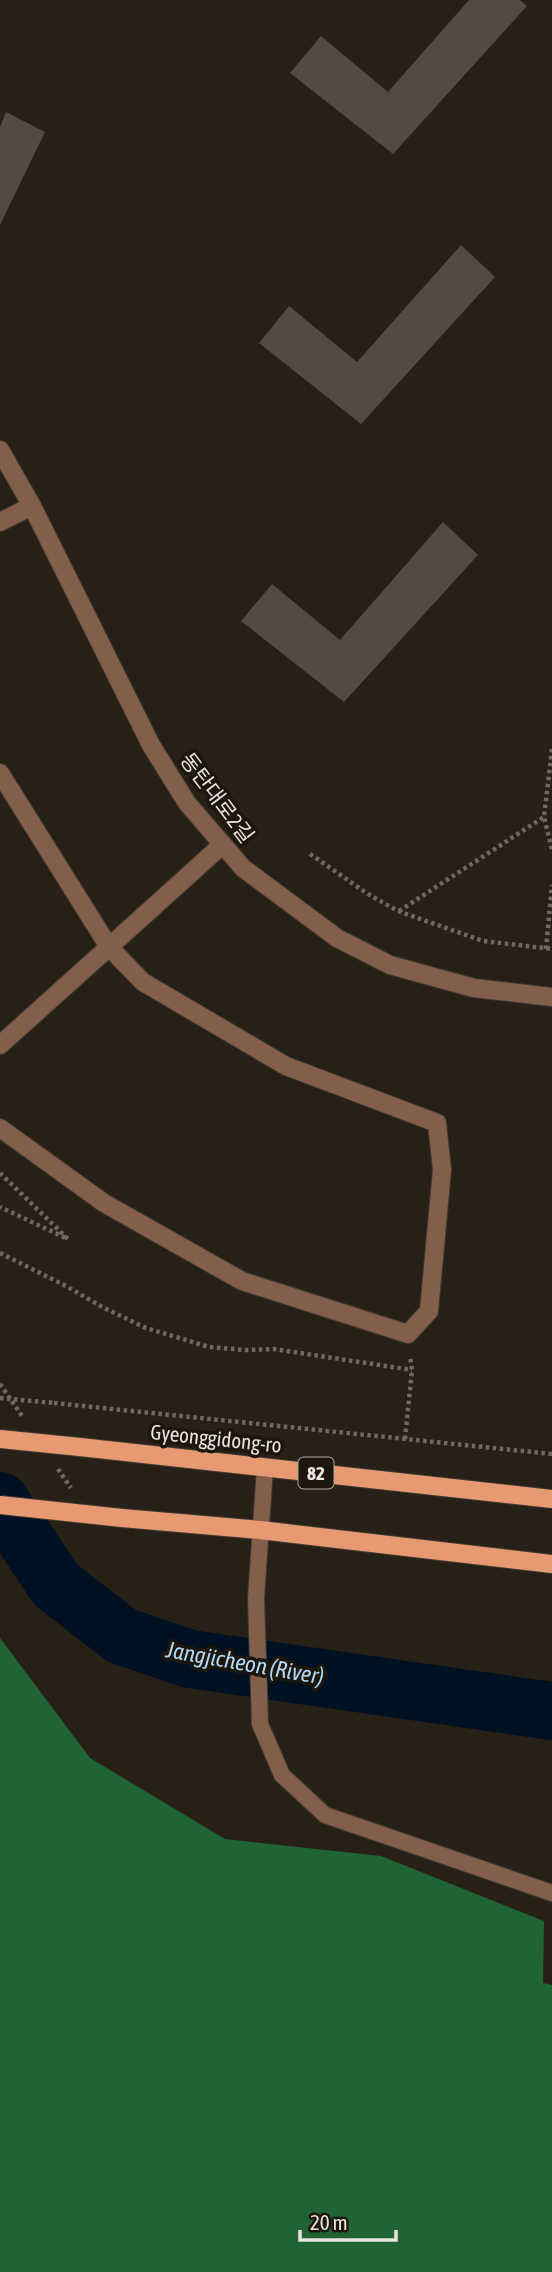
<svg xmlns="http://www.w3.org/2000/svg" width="552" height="2272" font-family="'Asap Condensed','Noto Sans KR',sans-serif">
<rect width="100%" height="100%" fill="#262016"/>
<!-- forest -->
<polygon fill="#206436" points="0,1638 90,1758 225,1839 381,1856 544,1921 543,1983 552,1985 552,2272 0,2272"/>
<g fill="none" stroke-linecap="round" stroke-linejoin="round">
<!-- river -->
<polyline stroke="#001123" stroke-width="58" points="0,1501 56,1585 122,1636 190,1659 552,1711"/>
</g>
<!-- building -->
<g fill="#544a42">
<polygon points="469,0 520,0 527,6 393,154 290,73 321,36 388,92"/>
<polygon points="6,112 45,132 0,225 0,127"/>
<polygon points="461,245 495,277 361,424 259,343 289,306 357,362"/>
<polygon points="443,522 478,555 344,702 241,621 272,584 340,640"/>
</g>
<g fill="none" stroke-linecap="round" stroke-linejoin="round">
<defs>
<polyline id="lane" points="265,1468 256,1598 260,1724 282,1775 325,1815 552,1893"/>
<g id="street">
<polyline points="0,450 32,506 151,745 187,803 243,868 337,938 390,965 474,988 552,997"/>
<polyline points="0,522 32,506"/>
<polyline points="0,773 109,947 0,1045"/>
<polyline points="0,1128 104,1203 242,1281 408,1334 429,1311 442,1170 437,1123 286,1066 143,982 109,947 222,845"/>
</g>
<g id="primary">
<polyline points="80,1447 552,1499"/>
<polyline points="122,1518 260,1530 552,1564"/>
</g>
</defs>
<!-- lane casing -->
<use href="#lane" stroke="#413b32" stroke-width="18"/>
<!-- street casing -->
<use href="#street" stroke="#413b32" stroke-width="20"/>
<!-- primary casing -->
<use href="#primary" stroke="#413b32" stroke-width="20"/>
<!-- path -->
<g stroke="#6f6a61" stroke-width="4.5" stroke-dasharray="3.5 3.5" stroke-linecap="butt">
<polyline points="552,749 544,817 552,850"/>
<polyline points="310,854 368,894 398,911 483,941 552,949"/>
<polyline points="399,911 544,817"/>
<polyline points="546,949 552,885"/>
<polyline points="0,1173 68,1239 0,1207"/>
<polyline points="0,1253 66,1286 104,1308 146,1328 209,1347 245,1350 274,1349 412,1370"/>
<polyline points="0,1384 22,1416"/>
<polyline points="54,1403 552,1454"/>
<polyline points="405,1439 412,1370 410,1356"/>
<polyline points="58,1469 71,1488"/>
</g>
<!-- lane -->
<use href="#lane" stroke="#835e4b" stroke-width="16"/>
<!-- street -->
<use href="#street" stroke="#835e4b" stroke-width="18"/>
<!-- primary -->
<use href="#primary" stroke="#e79972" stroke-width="18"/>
<defs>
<g id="primary-bridge">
<polyline points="0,1439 80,1447"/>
<polyline points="0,1505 122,1518"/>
</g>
</defs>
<!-- primary-bridge casing -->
<use href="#primary-bridge" stroke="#413b32" stroke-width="20" stroke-linecap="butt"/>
<!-- path-bridge -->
<polyline stroke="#6f6a61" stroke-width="4.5" stroke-dasharray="3.5 3.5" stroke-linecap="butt" points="0,1398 54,1403"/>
<!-- primary-bridge -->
<use href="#primary-bridge" stroke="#e79972" stroke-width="18"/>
</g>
<g text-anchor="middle" stroke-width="7" stroke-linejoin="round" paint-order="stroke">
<!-- shield labels -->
<rect fill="#1d160d" stroke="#aca69f" stroke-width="2" x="298.5" y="1457.5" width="35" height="31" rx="5"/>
<g font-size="19" font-weight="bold" fill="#e9e4de">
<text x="316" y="1480">82</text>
</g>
<!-- street labels -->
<g font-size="21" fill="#e9e4de" stroke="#1d160d">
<text transform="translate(217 798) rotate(53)" y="7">동탄대로2길</text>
<text transform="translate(216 1439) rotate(6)" y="7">Gyeonggidong-ro</text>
</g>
<!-- water labels -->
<g font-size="23" font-style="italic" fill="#afd8f9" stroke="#1d160d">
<text transform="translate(245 1663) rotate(10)" y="8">Jangjicheon (River)</text>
</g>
</g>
<!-- scale -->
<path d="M300 2230v10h96v-10" fill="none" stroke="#e9e4de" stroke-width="3.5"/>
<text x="310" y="2230" font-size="21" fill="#e9e4de" stroke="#1d160d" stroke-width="5" paint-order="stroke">20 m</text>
</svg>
